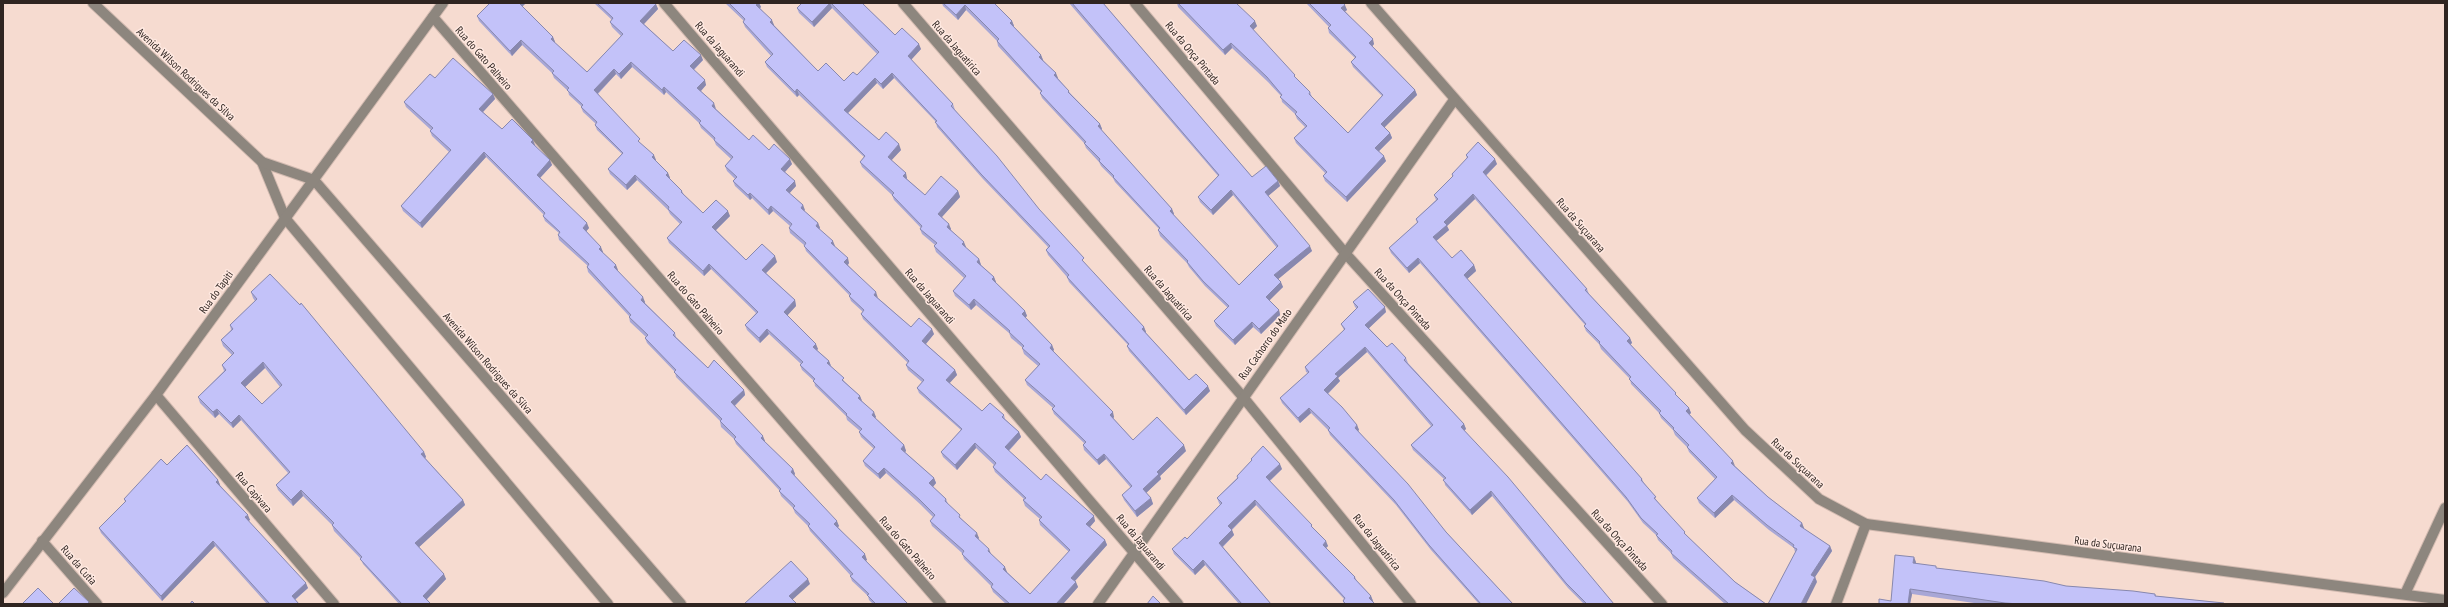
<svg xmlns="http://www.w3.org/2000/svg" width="2448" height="607" font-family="'PT Sans Narrow',sans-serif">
<rect width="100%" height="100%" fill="#f6dbd0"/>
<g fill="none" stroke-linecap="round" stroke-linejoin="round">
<defs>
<g id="minor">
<polyline points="93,3 262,162 285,218 608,604"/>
<polyline points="664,3 1178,604"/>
<polyline points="903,3 1243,397 1411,604"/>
<polyline points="1135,3 1345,253 1662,604"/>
<polyline points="1371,3 1745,430 1819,499 1866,524 2445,600"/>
<polyline points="433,17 941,604"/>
<polyline points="262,162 314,180 681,604"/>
<polyline points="156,395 334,604"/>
<polyline points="42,541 97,604"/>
<polyline points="3,593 156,395 443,3"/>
<polyline points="2405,594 2445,508"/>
<polyline points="1098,604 1454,100"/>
<polyline points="1836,604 1866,524"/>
</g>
</defs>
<!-- minor casing -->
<use href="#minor" stroke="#d2bab0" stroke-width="12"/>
<!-- minor -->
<use href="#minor" stroke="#8d867e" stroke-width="10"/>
</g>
<!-- wall -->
<g fill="#a8a7d6" fill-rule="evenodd">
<path d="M490,3H526L522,6L553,37L555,42H554L587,72L621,36L612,27L610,22L612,20L594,3H655L658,9L644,24L673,51L703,60L694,70L706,85L701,91L716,109L749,140L769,150L792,164L785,172L796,186L789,193L803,205L804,211L818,223L820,228L819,229L849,263L848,265L878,298L911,327L934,334L926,344L955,370L957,375L949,383L982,411L1004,415L1005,419L1019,432L1021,437L1009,451L1041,480L1095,521L1090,527L1105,540L1107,545L1075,581L1078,587L1063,604H1006L993,592L991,587V586L964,559L962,553L932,526L930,521L933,517L921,505L886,473L880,479L865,466L863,461L874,449L861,437L859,432L860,431L847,420L846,416L815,386L814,381L802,370L800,365L801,364L769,334L760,343L747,330L745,325L756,313L711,269L704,276L669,243L667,238L680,224L670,214L668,210L637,180L627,190L610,174L608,169L622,154L597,130L595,125L596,124L583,112L581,107V106L569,95L568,91L554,78L552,73L522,45L512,56L479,21L477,16ZM632,67L664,95L666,92L699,123L701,128L714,140L716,145L731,159L725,166L727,171L735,179L733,181L735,186L750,200L752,198L769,215L773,211L790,226L789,228L790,233L804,245L806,251L849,295V296L851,301L863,312L861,314L863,319L908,363L906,365L908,370L922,382L917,388L919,393L961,430L941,452L943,457L957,470L976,448L994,465L993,467L995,472L1024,499L1023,500L1025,506L1040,519L1039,520L1040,525L1069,552L1030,594L1007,572L978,539L979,538L948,504L946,499L933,487L936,483L934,478L905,452L906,451L904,445L875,418L876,417L862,401L860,396L845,382L831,366L829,361L817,350L818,349L787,315L796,306L795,300L766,273L777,262L746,260L716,230L730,216L703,213L684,195L682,191L670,179V178L668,173L655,161L656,160L641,144L598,94L616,74L621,79Z"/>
<polygon points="725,3 759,3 761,7 760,8 774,25 818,71 844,81 857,75 877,54 832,8 814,27 799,13 797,8 801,4 799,3 862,3 895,35 921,49 911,60 953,104 955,110 1085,264 1144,327 1146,332 1146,333 1189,380 1210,391 1186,415 1129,351 1127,346 1128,345 1069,282 1067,277 1048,255 1046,250 1048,247 983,179 937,127 936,122 894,78 883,89 877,83 848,113 879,140 901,150 891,160 907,178 907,179 925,195 958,191 960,197 942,217 951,229 951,230 966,247 965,248 979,259 981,265 994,277 996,283 1025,311 1027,316 1025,317 1052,345 1054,350 1053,351 1114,417 1113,418 1133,440 1186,451 1160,476 1161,479 1146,493 1151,498 1153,504 1137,517 1124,500 1122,495 1131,488 1106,459 1099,465 1084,450 1083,445 1084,443 1054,414 1052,409 1053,408 1027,385 1025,380 1038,366 1024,354 1022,348 1023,348 1011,338 1009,333 976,305 971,310 955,296 953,291 964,278 936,252 934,246 935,245 922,234 920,229 921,228 894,200 892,195 862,167 860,162 864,157 799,95 797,97 767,67 765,62 771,56 745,27 743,22 744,21"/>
<polygon points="942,3 994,3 1012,21 1014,26 1013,26 1041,55 1043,60 1071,94 1100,124 1102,129 1101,130 1172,209 1174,214 1173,215 1239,285 1277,248 1233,195 1213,215 1200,202 1198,197 1218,176 1069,3 1103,3 1252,177 1278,181 1280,186 1268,196 1312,251 1278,279 1283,287 1269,300 1279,310 1280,315 1261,334 1253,327 1235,345 1216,326 1214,321 1228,308 1205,286 1189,267 1187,263 1160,236 1158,230 1159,229 1115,182 1113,178 1101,166 1099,162 1086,148 1084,143 1042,98 1040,93 1041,92 998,46 997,41 966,10 958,20 943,6"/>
<polygon points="1177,3 1236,3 1257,26 1253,30 1297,80 1310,92 1312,97 1348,133 1382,96 1353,67 1351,62 1355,58 1329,33 1328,28 1329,27 1306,3 1343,3 1347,10 1345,11 1374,44 1372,46 1415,90 1417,95 1384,127 1390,133 1392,138 1379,151 1386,161 1347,202 1325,181 1323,176 1325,173 1296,143 1294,138 1305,127 1297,119 1295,114 1282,102 1281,96 1268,82 1232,48 1225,55 1178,7"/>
<polygon points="435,78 493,94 495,99 483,112 502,129 535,145 552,165 540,178 589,228 586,231 603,252 602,253 616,265 617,271 645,302 645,303 675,333 676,337 708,368 744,390 745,395 735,406 765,441 764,441 793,469 795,474 794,475 839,526 838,527 867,560 865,561 908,604 873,604 869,600 868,596 852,581 850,576 851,576 810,531 808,526 795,513 793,508 781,496 779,490 736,444 734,439 721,427 720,421 676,377 675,372 647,343 645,338 646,337 630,322 629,317 629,316 588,272 587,267 588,266 559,240 558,235 559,233 545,221 543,216 544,215 486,157 422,228 403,211 401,206 449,152 432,136 430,131 431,130 406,107 404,102"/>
<polygon points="1466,155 1497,164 1486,176 1587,289 1589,294 1630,338 1632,343 1630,344 1677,396 1689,408 1691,413 1689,414 1735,466 1768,497 1802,523 1804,529 1830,546 1832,551 1815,577 1817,582 1795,552 1794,548 1769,530 1734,500 1715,518 1699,503 1697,498 1715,479 1689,452 1687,447 1675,435 1673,430 1661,418 1659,413 1631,384 1630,379 1601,349 1599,344 1586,331 1584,326 1585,325 1475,199 1447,226 1449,230 1436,241 1452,258 1474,265 1476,271 1467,279 1642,479 1644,483 1658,502 1687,536 1735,582 1766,604 1725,604 1673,558 1671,553 1658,540 1656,535 1643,523 1628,502 1420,263 1409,273 1391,253 1389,248 1417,223 1416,219 1436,200 1434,195 1452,177 1452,174 1467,159"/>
<path d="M251,292L424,452L426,457L425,458L463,500L465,505L419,547L446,579L427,599L431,604H399L363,564L361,559L334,531L332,525L303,496L293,506L278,490L276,485L288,473L241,420L233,428L219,414L215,418L200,403L198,397L224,371L222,365L232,355L223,346L221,340L231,330L230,325L255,301L253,298ZM265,368L280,387L262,404L245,387Z"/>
<polygon points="1353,302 1386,312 1369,328 1387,347 1406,358 1408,363 1464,424 1466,429 1464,430 1614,604 1584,604 1568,588 1492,496 1472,515 1445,485 1444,479 1413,450 1411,445 1431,426 1367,352 1338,378 1340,381 1328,394 1357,425 1359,430 1358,431 1446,532 1513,604 1479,604 1431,550 1396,505 1330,435 1328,430 1311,413 1300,423 1282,403 1280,398 1308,373 1306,372 1305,367 1344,330 1341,324 1357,309 1355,307"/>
<polygon points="1251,459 1282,469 1270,481 1314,529 1328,546 1326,548 1355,577 1357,581 1371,596 1373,601 1375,604 1344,604 1343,601 1344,599 1256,505 1232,530 1234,535 1223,547 1271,604 1239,604 1205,565 1195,575 1174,554 1172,549 1187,539 1220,505 1219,503 1217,498 1237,478 1237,476 1251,461"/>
<polygon points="218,480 220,485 250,520 248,521 308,588 295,600 299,604 267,604 215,546 162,601 101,533 99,528 125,502 124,499"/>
<polygon points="1916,562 1916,563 1937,568 2066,586 2155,594 2156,596 2224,603 2224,604 1981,604 1912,594 1910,604 1879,604 1891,601"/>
</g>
<!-- shaded-wall -->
<g fill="#8888ae">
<polygon points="519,3 526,3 521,8"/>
<polygon points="758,3 759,3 761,7 758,10 756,5"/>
<polygon points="830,3 832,8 814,27 812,22"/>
<polygon points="656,4 658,9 642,26 640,21"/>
<polygon points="965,5 966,10 958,20 956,15"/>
<polygon points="1345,5 1347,10 1343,13 1341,8"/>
<polygon points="772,20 774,25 772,27 770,22"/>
<polygon points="1012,21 1014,26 1012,28 1010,23"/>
<polygon points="1255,21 1257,26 1252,31 1250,26"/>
<polygon points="553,37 555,42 553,44 551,39"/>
<polygon points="1373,39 1374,44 1371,48 1369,43"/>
<polygon points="521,40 522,45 512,56 510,51"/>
<polygon points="1231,43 1232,48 1225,55 1223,50"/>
<polygon points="919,44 921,49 910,61 908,56"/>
<polygon points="701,55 703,60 692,71 690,66"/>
<polygon points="1041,55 1043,60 1041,62 1039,57"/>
<polygon points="631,62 632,67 621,79 619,74"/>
<polygon points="614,69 616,74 596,95 594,90"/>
<polygon points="892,73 894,78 883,89 881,84"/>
<polygon points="1056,73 1058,78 1055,80 1054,75"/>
<polygon points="875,78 877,83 846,115 844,110"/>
<polygon points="705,80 706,85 699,93 697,88"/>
<polygon points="664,87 666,92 664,95 662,90"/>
<polygon points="797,89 799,95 797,97 795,92"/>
<polygon points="1415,90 1417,95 1383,129 1381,124"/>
<polygon points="493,94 495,99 481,114 479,109"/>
<polygon points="714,103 716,109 712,106"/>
<polygon points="1100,124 1102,129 1100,131 1098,126"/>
<polygon points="1390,133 1392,138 1377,153 1375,148"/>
<polygon points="533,140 535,145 533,147 531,142"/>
<polygon points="899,144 901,150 890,162 888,157"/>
<polygon points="484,152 486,157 422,228 420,223"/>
<polygon points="654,155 656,160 653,163 652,157"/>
<polygon points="1384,156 1386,161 1347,202 1346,197"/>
<polygon points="790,159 792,164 783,174 781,169"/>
<polygon points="1495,159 1497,164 1484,177 1483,172"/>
<polygon points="550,160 552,165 538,180 537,175"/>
<polygon points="668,173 670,178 668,181 666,175"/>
<polygon points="906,173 907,178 905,181 903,176"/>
<polygon points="635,175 637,180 627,190 626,185"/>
<polygon points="795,181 796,186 788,195 786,190"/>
<polygon points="1278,181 1280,186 1267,197 1265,192"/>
<polygon points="1231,190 1233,195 1213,215 1211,210"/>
<polygon points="958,191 960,197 940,219 938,214"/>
<polygon points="750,193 752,198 750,200 748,195"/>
<polygon points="1473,194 1475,199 1447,226 1449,230 1435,242 1433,237 1444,222"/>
<polygon points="803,205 805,210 803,213 801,208"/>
<polygon points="771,206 773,211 769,215 768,210"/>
<polygon points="1172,209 1174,214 1172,216 1170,211"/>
<polygon points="728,211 730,216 714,232 712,227"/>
<polygon points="587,223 589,228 585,233 583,228"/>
<polygon points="818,223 820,228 818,231 816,226"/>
<polygon points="949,224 951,229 949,232 947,227"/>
<polygon points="833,241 835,246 833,248 831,243"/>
<polygon points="964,242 966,247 964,250 962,244"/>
<polygon points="1310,246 1312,251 1276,281 1274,275"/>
<polygon points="601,247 603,252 600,254 599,249"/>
<polygon points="775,256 777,262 764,275 762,270"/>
<polygon points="848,258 849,263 846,267 844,262"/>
<polygon points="1418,258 1420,263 1409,273 1407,268"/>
<polygon points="979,259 981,265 979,267 977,262"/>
<polygon points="709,264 711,269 704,276 703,271"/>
<polygon points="616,265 618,270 616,272 614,267"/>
<polygon points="1474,265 1476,271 1466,280 1464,275"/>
<polygon points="994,277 996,282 994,284 992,279"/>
<polygon points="1281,282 1283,287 1268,302 1266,297"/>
<polygon points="876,292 878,298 874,295"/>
<polygon points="643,297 645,302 643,305 641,300"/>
<polygon points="974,299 976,305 971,310 969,305"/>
<polygon points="795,300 796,306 786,317 784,312"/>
<polygon points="1385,307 1386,312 1367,330 1365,325"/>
<polygon points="1279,310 1280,315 1261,334 1259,329"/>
<polygon points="1025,311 1027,316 1024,319 1022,314"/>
<polygon points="1252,322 1253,327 1235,345 1233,340"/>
<polygon points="1144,327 1146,332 1144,334 1142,329"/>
<polygon points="767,329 769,334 760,343 759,338"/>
<polygon points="932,329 934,334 924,346 922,341"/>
<polygon points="1630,338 1632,343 1629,346 1627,341"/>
<polygon points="816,344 818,349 815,352 813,347"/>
<polygon points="1052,345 1054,350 1051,353 1050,348"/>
<polygon points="1365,347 1367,352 1338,378 1340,381 1326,395 1324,390 1335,374"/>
<polygon points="829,361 831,366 827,363"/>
<polygon points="263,362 265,368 243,389 241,383"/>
<polygon points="955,370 957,375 948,385 946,380"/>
<polygon points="1208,386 1210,391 1186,415 1184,410"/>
<polygon points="744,390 745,395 733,407 731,402"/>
<polygon points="860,396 862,401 858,398"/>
<polygon points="1309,408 1311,413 1300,423 1298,418"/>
<polygon points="1689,408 1691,413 1688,416 1686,411"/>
<polygon points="217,409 219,414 215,418 213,412"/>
<polygon points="874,412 876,417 873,420 872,415"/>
<polygon points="1113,412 1114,417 1112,420 1110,415"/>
<polygon points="239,415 241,420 233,428 231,423"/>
<polygon points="1464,424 1466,429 1463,432 1461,427"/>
<polygon points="1357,425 1359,430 1356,433 1355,428"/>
<polygon points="1019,432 1021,437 1007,452 1005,447"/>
<polygon points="763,436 765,441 763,443 761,438"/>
<polygon points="975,443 976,448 957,470 955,465"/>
<polygon points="904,445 906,451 903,454 901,449"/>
<polygon points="1184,445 1186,451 1160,476 1161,479 1145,494 1143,489 1157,472"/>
<polygon points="424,452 426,457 423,460 421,454"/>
<polygon points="1104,454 1106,459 1099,465 1097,460"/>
<polygon points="1733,461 1735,466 1731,463"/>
<polygon points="1280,464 1282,469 1268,482 1266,477"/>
<polygon points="884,468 886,473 880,479 878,474"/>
<polygon points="793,469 795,474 793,477 791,472"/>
<polygon points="934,478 936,483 931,489 929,483"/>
<polygon points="218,480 220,485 218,487 216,482"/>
<polygon points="301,490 303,496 293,506 291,500"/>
<polygon points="1491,491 1492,496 1472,515 1470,510"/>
<polygon points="1732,495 1734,500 1715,518 1714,513"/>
<polygon points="1151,498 1153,504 1137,517 1135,511"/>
<polygon points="463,500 465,505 417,549 415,543"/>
<polygon points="1255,500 1256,505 1230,531 1228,526"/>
<polygon points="248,515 250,520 247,522 245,517"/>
<polygon points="1094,516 1095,521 1088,529 1086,524"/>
<polygon points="837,521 839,526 836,529 834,524"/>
<polygon points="1802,523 1804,528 1802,531 1800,526"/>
<polygon points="1232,530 1234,535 1221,548 1219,543"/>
<polygon points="977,533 979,538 977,541 975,536"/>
<polygon points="1105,540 1107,545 1073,583 1071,578"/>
<polygon points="213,541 215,546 162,601 161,596"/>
<polygon points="1326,541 1328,546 1324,550 1323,545"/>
<polygon points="1830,546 1832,551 1813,580 1811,575"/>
<polygon points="989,549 991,554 988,551"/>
<polygon points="865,554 867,560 864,562 862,557"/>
<polygon points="1914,557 1916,562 1915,568 1913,563"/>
<polygon points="1203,560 1205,565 1195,575 1193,570"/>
<polygon points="1005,567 1007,572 1005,574 1003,569"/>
<polygon points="444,574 446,579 425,601 423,596"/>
<polygon points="1815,577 1817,582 1806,604 1801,604"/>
<polygon points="808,579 810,584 791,601 789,596"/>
<polygon points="1076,582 1078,587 1063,604 1056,604"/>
<polygon points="306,583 308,588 293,601 292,596"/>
<polygon points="1910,589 1912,594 1910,604 1908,604"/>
<polygon points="1371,596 1373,601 1371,603 1369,598"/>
</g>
<!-- building -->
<g fill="#c3c2f9" stroke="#8888ae" fill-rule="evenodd">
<path d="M490,3H519L553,37L551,39L587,72L623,34L610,22L613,18L597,3H655L656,4L640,21L673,51L684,40L701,55L690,66L705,80L697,88L714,103L712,106L749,140L753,135L769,150L774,144L790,159L781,169L795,181L786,190L803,205L801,208L818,223L816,226L833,241L831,243L848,258L844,262L876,292L874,295L911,327L919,318L932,329L922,341L955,370L946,380L982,411L990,403L1004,415L1002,417L1019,432L1005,447L1041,480L1046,474L1094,516L1086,524L1105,540L1071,578L1076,582L1056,604H1010L991,587L993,584L962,554L964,551L930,521L935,515L920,500L884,468L878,474L863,461L875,447L859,432L862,429L846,415L847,414L813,381L815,379L800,365L803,362L767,329L759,338L745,325L758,312L709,264L703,271L667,238L682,222L668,209L669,207L635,175L626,185L608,169L623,153L595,125L597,122L581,107L583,105L567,90L569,88L552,73L554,71L521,40L510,51L477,16ZM631,62L662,90L664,87L701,121L699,123L715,138L714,140L733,157L725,166L737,177L733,181L748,195L750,193L768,210L771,206L792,224L789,228L806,243L804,246L851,294L849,296L864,310L861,314L909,361L906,365L924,380L917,388L962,429L941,452L955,465L975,443L996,463L993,467L1026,498L1023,500L1042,517L1039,520L1070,550L1030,594L1003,569L1005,567L988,551L989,549L975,536L977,533L959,517L960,515L945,501L946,499L929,483L934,478L901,449L904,445L872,415L874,412L858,398L860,396L842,380L844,378L827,363L829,361L813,347L816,344L784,312L795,300L762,270L775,256L762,244L746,260L712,227L728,211L716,200L703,213L681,192L682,191L666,175L668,173L652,157L654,155L638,141L640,139L594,90L614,69L619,74Z"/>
<polygon points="729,3 758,3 756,5 772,20 770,22 818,71 826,63 844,81 853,72 857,75 879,52 831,3 862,3 895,35 902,28 919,44 908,56 953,104 951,106 997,156 1039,209 1084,258 1082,260 1144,327 1142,329 1189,380 1196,374 1208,386 1184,410 1127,346 1129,344 1067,277 1069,275 1046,250 1050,246 981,174 935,122 937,121 892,73 881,84 875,78 844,110 879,140 886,132 899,144 888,157 906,173 903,176 925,195 941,176 958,191 938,214 949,224 947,227 964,242 962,244 979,259 977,262 994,277 992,279 1025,311 1022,314 1052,345 1050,348 1113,412 1110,415 1133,440 1157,417 1184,445 1157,472 1159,474 1143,489 1151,498 1135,511 1122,495 1132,486 1104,454 1097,460 1083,445 1086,442 1052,409 1055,406 1025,380 1040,364 1022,348 1024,346 1009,332 1010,331 974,299 969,305 953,291 966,276 934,246 937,243 920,229 922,226 892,195 894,193 860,162 865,156 797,89 795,92 765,62 773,54 743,22 745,19"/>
<polygon points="802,3 830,3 812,22 797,8"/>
<polygon points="943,3 994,3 1012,21 1010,23 1041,55 1039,57 1056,73 1054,75 1069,91 1068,92 1100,124 1098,126 1172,209 1170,211 1239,285 1278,246 1231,190 1211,210 1198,197 1219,175 1072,3 1103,3 1252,177 1266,166 1278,181 1265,192 1310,246 1274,275 1281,282 1266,297 1279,310 1259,329 1252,322 1233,340 1214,321 1229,306 1203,281 1187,262 1188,261 1158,230 1160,228 1113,177 1114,176 1099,161 1100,159 1084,143 1086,142 1040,93 1042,91 997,41 999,39 965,5 956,15"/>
<polygon points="1178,3 1236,3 1255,21 1250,26 1295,75 1294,76 1310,92 1309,94 1348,133 1383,95 1351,62 1356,57 1328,28 1331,25 1309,3 1343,3 1345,5 1341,8 1373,39 1369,43 1415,90 1381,124 1390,133 1375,148 1384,156 1346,197 1323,176 1327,172 1294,138 1307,126 1295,114 1297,112 1280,97 1282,95 1267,77 1231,43 1223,50"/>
<polygon points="453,58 493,94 479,109 502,129 512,119 533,140 531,142 550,160 537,175 587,223 583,228 601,247 599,249 616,265 614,267 643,297 641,300 675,333 673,335 708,368 714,360 744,390 731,402 763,436 761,438 793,469 791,472 837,521 834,524 865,554 862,557 908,604 876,604 867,595 869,594 850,576 853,574 808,526 810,524 793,508 795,506 779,491 781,489 734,439 736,437 720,421 722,419 674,372 676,370 645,338 648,335 629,317 631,315 587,267 589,264 558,235 560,232 543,216 545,213 484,152 420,223 401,206 451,150 430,131 433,128 404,102 430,74 435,78"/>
<polygon points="1478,142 1495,159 1483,172 1587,289 1585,290 1630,338 1627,341 1676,393 1675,394 1689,408 1686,411 1733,461 1731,463 1768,497 1802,523 1800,526 1830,546 1811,575 1815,577 1801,604 1768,604 1797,549 1793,547 1794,545 1767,525 1732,495 1714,513 1697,498 1717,477 1687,447 1689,445 1673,429 1674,428 1659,413 1661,411 1629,379 1631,377 1599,343 1600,342 1584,326 1586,324 1473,194 1444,222 1447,225 1433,237 1452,258 1461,250 1474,265 1464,275 1642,479 1641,480 1656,497 1654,498 1685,532 1684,533 1735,582 1766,604 1729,604 1671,553 1672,551 1656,535 1658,534 1641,518 1626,497 1418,258 1407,268 1389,248 1418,222 1416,219 1438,199 1434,195 1453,176 1452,174 1468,157 1466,155"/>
<path d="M270,274L300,305L301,303L424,452L421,454L463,500L415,543L444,574L423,596L431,604H402L360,559L362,557L332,525L334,523L301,490L291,500L276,485L290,472L239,415L231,423L217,409L213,412L198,397L226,370L222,365L234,353L221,340L233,329L230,325L257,299L251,292ZM263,362L282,385L262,404L241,383Z"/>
<polygon points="1368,289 1385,307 1365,325 1387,347 1392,343 1406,358 1404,360 1464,424 1461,427 1508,477 1614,604 1587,604 1566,583 1491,491 1470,510 1443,480 1446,478 1411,445 1433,425 1365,347 1335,374 1338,376 1324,390 1342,407 1357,425 1355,428 1408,484 1446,532 1513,604 1481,604 1429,545 1394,500 1328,430 1330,428 1309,408 1298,418 1280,398 1309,372 1305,367 1345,329 1341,324 1358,307 1353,302"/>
<polygon points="187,445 218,480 216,482 248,515 245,517 306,583 292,596 299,604 270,604 213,541 161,596 99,528 126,501 124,499 161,459 167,465"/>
<polygon points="1263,446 1280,464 1266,477 1312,525 1311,526 1326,541 1323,545 1355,577 1354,578 1371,596 1369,598 1375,604 1346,604 1343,601 1345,598 1255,500 1228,526 1232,530 1219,543 1271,604 1242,604 1203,560 1193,570 1172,549 1185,537 1187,539 1222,503 1217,498 1238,478 1237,476 1252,460 1251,459"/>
<polygon points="1895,555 1914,557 1913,563 1936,566 1936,568 2044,581 2066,586 2133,591 2155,594 2155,596 2224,603 2223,604 2019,604 2005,603 1910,589 1908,604 1879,604 1879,599 1891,601"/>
<polygon points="791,561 808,579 789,596 797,604 744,604"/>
<polygon points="38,588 54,604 22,604"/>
<polygon points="74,588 89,602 87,604 58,604"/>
<polygon points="1153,596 1161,604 1147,604"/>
<polygon points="192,601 195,604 190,604"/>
</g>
<g text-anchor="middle" stroke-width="3" stroke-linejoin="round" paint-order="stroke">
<!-- street labels -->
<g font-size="11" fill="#2f2521" stroke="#ffe9e1">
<text transform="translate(957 48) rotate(49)" y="4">Rua da Jaguatirica</text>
<text transform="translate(720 49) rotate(49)" y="4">Rua da Jaguarandi</text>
<text transform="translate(1193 53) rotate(50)" y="4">Rua da Onça Pintada</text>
<text transform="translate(484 58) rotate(49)" y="4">Rua do Gato Palheiro</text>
<text transform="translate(186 74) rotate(43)" y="4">Avenida Wilson Rodrigues da Silva</text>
<text transform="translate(1581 225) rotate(49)" y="4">Rua da Suçuarana</text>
<text transform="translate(216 292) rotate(-54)" y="4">Rua do Tapiti</text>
<text transform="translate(1169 293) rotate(49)" y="4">Rua da Jaguatirica</text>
<text transform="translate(930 296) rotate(49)" y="4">Rua da Jaguarandi</text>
<text transform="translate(1403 299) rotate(48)" y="4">Rua da Onça Pintada</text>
<text transform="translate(696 303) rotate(49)" y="4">Rua do Gato Palheiro</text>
<text transform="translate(1265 344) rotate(-55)" y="4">Rua Cachorro do Mato</text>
<text transform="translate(488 363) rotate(49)" y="4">Avenida Wilson Rodrigues da Silva</text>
<text transform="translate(1798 463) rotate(43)" y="4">Rua da Suçuarana</text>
<text transform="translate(254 492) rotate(50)" y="4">Rua Capivara</text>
<text transform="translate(1620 540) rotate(48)" y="4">Rua da Onça Pintada</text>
<text transform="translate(1141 542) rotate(50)" y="4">Rua da Jaguarandi</text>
<text transform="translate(1377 542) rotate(51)" y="4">Rua da Jaguatirica</text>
<text transform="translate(2108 544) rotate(7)" y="4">Rua da Suçuarana</text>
<text transform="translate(908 548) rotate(49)" y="4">Rua do Gato Palheiro</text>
<text transform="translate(79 565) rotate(49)" y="4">Rua da Cutia</text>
</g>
</g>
<!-- border -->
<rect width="2448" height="607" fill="none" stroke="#2f2521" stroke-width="8"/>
</svg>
